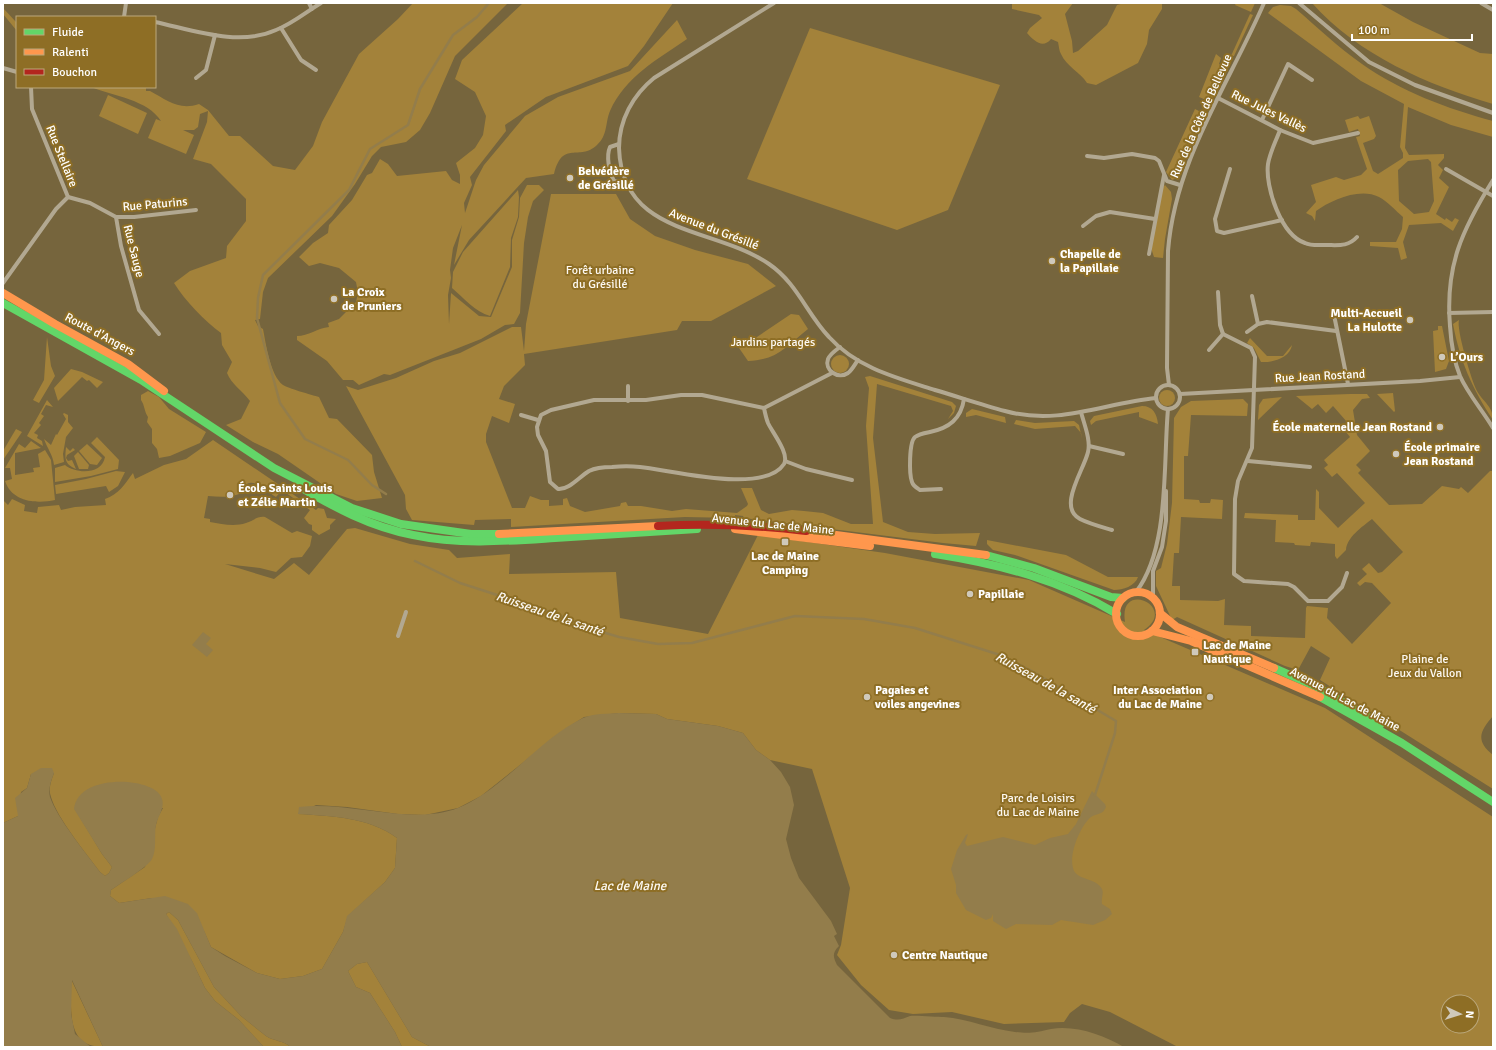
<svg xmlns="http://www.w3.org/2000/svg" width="1496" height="1050" font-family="Signika,sans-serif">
<rect width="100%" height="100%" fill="#76653d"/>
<!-- green -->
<g fill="#a3823a" fill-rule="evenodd">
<path d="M413,3H508L455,56L430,113L420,130L406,142L381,147L372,156L355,184L332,216L268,278L263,292L260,319L255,320L258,326L263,329C266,344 270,375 283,385C287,388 312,395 319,397L329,418L337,419L372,455L374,472L382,498L357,501L336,494L278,454L253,442L226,425L241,419L250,401C242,390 232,385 227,373L232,362L222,345L221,333C205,321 185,301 174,283L190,271L226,258L227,246L246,221V199L211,164L193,159L207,122L208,111L200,114L198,127L194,130H183L194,135L186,154L148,138L156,119L161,121C148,100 114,96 91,87H146V91H150C167,100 179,111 199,104L208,110L229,136H240L273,166L295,170L313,146L322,122L359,54L398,19Z"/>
<path d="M523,3H673L644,46L628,66L546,97L505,125L506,131L470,177L472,185L464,203L465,213L476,180L484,165L525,116L558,97L630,71L677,20L687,39C658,59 625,77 610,111C605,123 608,135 597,145C579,162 563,139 554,174L526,178L469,240L454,265L462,225L453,248L450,270L451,278L448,295L449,324L451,293L479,316L491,317L512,267V240L519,217L520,198L527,185H539L544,190L533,201L528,217L524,243L520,313L514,324L505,325L481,339L390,375L384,374L359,385L353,380H343L327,361L297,340V336C308,336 318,328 329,327L328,323L339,319L356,302L358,293L356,282L339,268L320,263L309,266L299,257L313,243L328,233L329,225L352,200L367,175L372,173L380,159L388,164L397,176L446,171L452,180L460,184V175L456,163L475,148L483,135L486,116L475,92L455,79L462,60Z"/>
<path d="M1012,3H1073L1065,14L1072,41L1073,53L1078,51L1107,25L1117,5L1124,3H1162V9L1149,30L1147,44L1138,63L1096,85L1087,83C1080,72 1066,66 1061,54C1059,51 1059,46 1058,42L1051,39C1043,49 1034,41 1027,33L1030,28L1042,18L1039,15L1012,9Z"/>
<polygon points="1236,3 1255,3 1251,12 1235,5"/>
<path d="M1312,3H1379L1413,22L1480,53L1493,54V104C1428,85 1358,55 1312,3Z"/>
<path d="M1280,5L1291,6L1296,9C1318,28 1338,47 1362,64C1400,91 1448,109 1493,121V137L1451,125L1408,107L1405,148L1409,155L1444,154V158L1438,165L1443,170L1439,178L1449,187L1436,214L1445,220L1446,218L1452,222L1455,218L1459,220L1453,231L1441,223L1409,225L1403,242L1407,258L1401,260L1398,248L1370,246V242H1396L1402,229L1403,217C1396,211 1387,201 1379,197C1360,187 1331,200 1316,211L1315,221L1312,216L1306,213L1316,202L1311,185L1336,177L1344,180L1361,175L1367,169L1356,137L1360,136L1358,129L1349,132L1345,120L1358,116L1360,119L1369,116L1376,136L1374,139L1363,143L1373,171L1378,174L1403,158V153L1400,147L1404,104L1361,81L1268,13L1273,7ZM1428,159L1431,162L1434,201L1429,212L1414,214L1399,201L1398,170L1408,161Z"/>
<polygon points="3,8 17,23 17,31 3,14"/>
<polygon points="1250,14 1253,15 1234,56 1231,56"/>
<polygon points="810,28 1000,85 948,210 897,230 747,179"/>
<polygon points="1216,54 1221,58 1219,64 1223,66 1225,73 1211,102 1199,97"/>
<polygon points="108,95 147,113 138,134 99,116"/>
<polygon points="1195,109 1205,114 1187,153 1177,178 1172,180 1166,172"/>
<polygon points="1165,185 1171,192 1172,199 1165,239 1163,258 1154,257 1151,248 1163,187"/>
<path d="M518,190L519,197L518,217L511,238L510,267L490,316C475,312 464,298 452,288L453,272L463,252Z"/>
<polygon points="551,194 616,194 630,219 655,236 695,250 748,264 776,286 711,321 682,321 677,330 524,354 525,365 504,386 499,399 515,404 509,423 492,416 486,434 486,442 512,508 525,508 530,496 541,500 549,500 549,506 563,505 563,499 567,498 570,506 585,512 620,506 621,503 626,502 628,506 641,506 672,511 686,509 737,513 747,506 748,504 741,488 752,488 761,510 769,514 792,510 804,511 823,513 851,524 873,524 866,426 869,388 865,377 870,376 952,402 956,406 954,413 948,419 953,411 951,406 877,384 873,438 883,522 908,532 935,534 980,533 976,546 943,543 744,518 743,516 735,515 735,518 685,517 511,527 511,519 475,520 474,525 412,520 406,509 405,495 346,386 358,390 396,378 434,361 460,353 512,327 521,327 524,351 526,324"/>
<path d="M791,314L799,315L808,329C786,347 777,360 748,361L737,345L751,341Z"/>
<path d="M1459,320C1456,329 1472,382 1477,391C1483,402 1493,406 1493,420C1472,388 1460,361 1453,324Z"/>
<polygon points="1438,326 1442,326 1449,361 1446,369 1435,372 1433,331 1438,330"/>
<polygon points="47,337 51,366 55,376 39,403 33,400 44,380"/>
<path d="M1250,338L1267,356H1283L1292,345C1290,358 1272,363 1261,362L1254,348L1247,343Z"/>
<circle cx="840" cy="364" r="9"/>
<polygon points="71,369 82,372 103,382 97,388 89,380 87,381 82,377 58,401 54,388"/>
<circle cx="1167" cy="398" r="8"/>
<path d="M148,391L159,397L169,409L206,432L200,443L170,456L159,458L157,449L152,443V429L147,422L148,417C144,411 145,406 141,400V395Z"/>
<polygon points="1393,393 1395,411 1394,412 1377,394"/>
<path d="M1350,394H1367L1370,398L1362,399L1353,410L1357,435L1370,451L1356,465L1361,470L1358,473L1389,505L1422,504L1442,486L1459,489L1461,487L1468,493L1490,471H1493V716C1480,731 1475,741 1493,755V789L1320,680L1330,658L1311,646L1298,670L1285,666L1177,617L1172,620L1156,586V571L1161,568L1167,544L1172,503L1174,418L1181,407L1191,401L1243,399L1248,404L1247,416L1191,415L1188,456H1184V499L1199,500L1200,503H1210L1211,499L1223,500L1222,519L1181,517L1179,553H1174L1172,586H1180V600L1218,601L1225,599L1224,625L1251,626V636L1305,638L1306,608L1307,606L1328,608L1327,618L1352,644L1391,603L1372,583L1365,582L1360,586L1357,583L1367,574L1362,569L1369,563L1378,573L1382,572L1403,552L1372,519C1362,527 1347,537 1346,550L1337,559L1335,556V544L1311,542L1310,546L1295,545L1294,543L1275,542L1276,520L1244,518L1245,513L1298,515V520H1315L1316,489L1319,492V508L1338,528L1365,503L1337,473L1332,477L1324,468L1328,465L1324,460L1350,437L1342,427L1347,422L1333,406L1326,413L1318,404L1312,409L1296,396Z"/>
<polygon points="1282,397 1258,420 1259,405 1263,399"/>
<polygon points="47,400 53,407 46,405 41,414 44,416 39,423 41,425 34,433 38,435 37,438 42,441 43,446 27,436"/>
<path d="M1142,406C1153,406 1157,414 1158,424L1139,417V412L1096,421L1091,425L1090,421L1094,416Z"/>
<polygon points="972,409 1005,417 1006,423 976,415 966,417 966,413"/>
<path d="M64,413L68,415V422L73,428L66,437L63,454L64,462L54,465C53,455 47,448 44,439L51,445L56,434L57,435L66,419L63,414Z"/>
<polygon points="1016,420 1035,423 1074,421 1079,425 1082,439 1081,433 1075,426 1035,429 1014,424"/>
<polygon points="16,429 22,432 3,460 3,451"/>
<path d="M97,437L119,460L118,469L91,476L55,482V468L65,465C76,474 102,475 105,457L91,443Z"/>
<path d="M213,440L316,510L318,508L324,509L327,518L336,519L330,525V529L319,535L312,530V525L309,524L304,518L310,510L282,490L276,497C265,490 247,471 242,493C230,498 220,497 208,496L204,518L210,519V522C222,524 234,527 246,523C253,521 257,516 265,517L292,533L297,531L312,536L310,546L302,557L291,558L276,572L260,568L225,564L274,579L294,563L309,575L347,529L355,528L410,544L449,550L457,558L510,554L509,574L616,572L620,618L708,634L758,535L885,553L1029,580L1125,622C1118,579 1179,607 1144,630L1325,708L1493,817V1047H1178L1110,1012L1082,1004L1070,1013L1064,1022L1004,1024L952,1012L913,1014L889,1010L861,985L837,955L841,945L850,888L812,769L770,760L756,750L743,733L718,726L667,719L656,714L619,713L584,717L564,730L481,796L458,808L425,815L398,814L347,807L316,805L298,814C331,816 369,817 397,838L395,868L385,882L348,916L343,932L322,969L303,976L280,979L257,973L211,947L204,931L152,898L119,903L110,896L111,890L145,867L158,817L163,808L75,809L102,854L112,867L109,873L105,876L100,872C86,853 57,818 51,797C48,789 51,781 54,773L31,774L27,788L21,792L18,816L3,823V500L8,505L12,499L25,505L24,511L37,513L38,507L59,505L61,510L75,507L106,505L105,499C119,494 124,485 133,473L135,479L164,465L186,459ZM1448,1002H1472V1026H1448Z"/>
<path d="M31,441L41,448L15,453V475L34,472L33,468L40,467L38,454L45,450L51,460L55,500C36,504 12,502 5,481L12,479L10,468H5L19,444L25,448Z"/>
<polygon points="87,444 102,458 97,465 90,464 79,451"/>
<path d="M66,447L70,451L73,448L75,450L67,455L66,458L68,461L72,460L76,469C64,464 65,458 66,447Z"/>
<polygon points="78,452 89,465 88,469 79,469 74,456"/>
<polygon points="116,471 125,472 118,486 109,492 106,486 56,494 55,485 86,479"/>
<path d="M987,540L1066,555L1108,577H1138C1135,586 1123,590 1114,590L1015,555L993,550L987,544Z"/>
<path d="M169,912L178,920L214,987L241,1016L266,1036C273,1041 286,1041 290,1047L263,1046L239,1020L215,1001L205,988L192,961L166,914Z"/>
<polygon points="367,962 412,1037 431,1047 402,1047 395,1032 370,993 356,987 348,971 357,964"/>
<path d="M71,979L103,1047C64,1047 72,1006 71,979Z"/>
</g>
<!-- water -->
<g fill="#937d4b">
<polygon points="203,632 211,638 206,644 213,650 207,657 192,645"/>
<path d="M619,713L656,714L667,719L718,726L743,733L756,750L770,760L781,772L790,787L794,805L786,839L791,858L799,878L831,921L837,934L834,936L839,946C832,953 833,957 837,965L890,1018C898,1021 903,1019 910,1016C914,1015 938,1017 944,1017C968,1019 991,1029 1015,1032C1031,1034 1037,1032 1051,1029C1076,1025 1103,1035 1124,1047H431L412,1037L367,962L357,964L348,971L356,987L370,993L395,1032L402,1047H290C286,1041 273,1041 266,1036L241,1016L214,987L178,920L169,912L166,914L177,929L205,988L215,1001L239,1020L264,1047H103L72,980L71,1014L75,1034L91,1047H3V823L18,816L15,798L27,788L31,774L41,768H52L54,773C51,781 48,789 50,797C57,818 86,853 100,872L105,876L109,873L112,867L102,854L74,809C78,772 157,777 162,799C165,808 158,816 156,825C154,835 157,850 152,859C149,866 120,884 111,890L110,896L119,903L165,896L188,904L197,913L211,947L225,956L257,973L280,979L303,976L322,969L343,932L347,916L385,882L395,868L397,838C369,817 331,816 298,814L299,807C350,801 412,826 458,808C503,790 540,738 583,718C594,713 608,714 619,713Z"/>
<path d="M1092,791L1105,804L1106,807C1103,815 1097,813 1091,817C1080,826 1069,854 1073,868C1076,881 1096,877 1102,889C1104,893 1101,899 1102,904L1110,909L1112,914L1105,920L1093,925L1061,920L1052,925L1016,924L1006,929L993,921V914L991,918L986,920L966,910L956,893V885L951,869L957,850L966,835L968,834L965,843L967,846L1003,837L1035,845L1050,838L1068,834L1076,824Z"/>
</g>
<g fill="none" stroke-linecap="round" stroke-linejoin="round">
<!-- stream -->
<g stroke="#937d4b" stroke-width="2.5">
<polyline points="386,494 372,485 348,460 305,439 280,403 257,318 258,298 263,275 349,190 370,149 408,125 420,89 453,35 477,17 489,3"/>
<polyline points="415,561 460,583 553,613 589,628 619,637 658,644 692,643 795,616 864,619 915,628 1000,655 1030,670 1116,721 1115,733 1095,795"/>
</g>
<!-- street -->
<g stroke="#b2a891" stroke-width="4">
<polyline points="309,3 312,9"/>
<path d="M774,3L654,78C633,95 619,120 619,148C622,237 714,226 769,264C797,283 807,314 829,337C857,368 897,378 935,390C959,397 982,405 1005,411C1059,426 1104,403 1156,398"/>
<polyline points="1299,3 1369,62 1415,85 1493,113"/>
<polyline points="1481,3 1493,10"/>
<polyline points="124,17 126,3"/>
<path d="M155,22C193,30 238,47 276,30C292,24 306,12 321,3"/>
<polyline points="281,28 301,60 316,70"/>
<polyline points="3,68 17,72"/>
<polyline points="196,78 206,70 215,35"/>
<polyline points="1218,98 1280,130 1313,143 1358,133"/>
<polyline points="1262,120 1288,64 1312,80"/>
<path d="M1280,130C1276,141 1270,152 1268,164C1265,187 1281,235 1305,243C1311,246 1319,245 1326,245C1338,245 1348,247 1357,237"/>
<path d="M619,144L610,147C606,156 609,172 614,181L627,183"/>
<polyline points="1087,156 1104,158 1132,154 1155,158 1159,161 1167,181 1180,185"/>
<polyline points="1230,169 1215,219 1217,231 1224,233 1282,220"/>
<polyline points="1446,169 1493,196"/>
<path d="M1493,180C1462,230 1445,266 1450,326C1451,342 1454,361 1460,376C1468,394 1483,411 1493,428"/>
<polyline points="68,197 90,203 116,217 121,246 139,310 159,334"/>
<polyline points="116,217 134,217 196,210"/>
<polyline points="1083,226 1096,216 1110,212 1155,219"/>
<polyline points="1149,254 1164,175"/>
<polyline points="3,283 56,209 68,197 32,109 31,87"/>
<polyline points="1218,292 1220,325 1223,334"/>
<polyline points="1252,296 1258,324"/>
<polyline points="1333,310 1348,384"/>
<polyline points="1449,313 1493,312"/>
<polyline points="1247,332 1258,324 1267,322 1336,331"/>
<path d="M840,347C836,350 830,354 828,359C824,370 838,380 848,373C852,370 855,364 858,360"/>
<polyline points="1209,350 1223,334 1251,348 1255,357 1252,448 1238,481 1235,499 1234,574 1244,581 1288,584 1294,587 1308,601 1328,601 1342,587 1347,573"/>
<path d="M1169,385L1167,368L1168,251C1175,160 1229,84 1264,3"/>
<circle cx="1168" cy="397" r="12"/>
<polyline points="1180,394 1420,381 1460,377"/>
<polyline points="628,401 628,386"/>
<path d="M764,408L702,395H681L646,400H594L551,410L541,415L537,427L538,435L546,451L550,482L558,489C569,490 579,477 589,471C595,468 605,467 612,467C622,466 631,466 640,467C671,470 764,495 784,464C790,454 772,432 768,423C766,418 765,413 764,408L832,373"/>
<path d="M1081,412C1084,424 1091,440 1088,452C1084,470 1057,507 1080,519C1090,524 1102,527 1112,530"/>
<polyline points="521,415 538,420"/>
<polyline points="1089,446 1123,454"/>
<polyline points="785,461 806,469 852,480"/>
<polyline points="1248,461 1310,467"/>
<path d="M941,489L920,490C917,488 913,486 912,482C909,474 909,442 915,437C919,434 925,433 930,432C949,428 961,419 964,399"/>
<path d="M1136,592C1170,548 1163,463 1168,409"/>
<polyline points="1153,598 1153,571 1162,547 1166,521 1166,491"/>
<polyline points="398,636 406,612"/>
</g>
<!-- fast -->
<g stroke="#63d668" stroke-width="8">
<polyline points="3,303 141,380 274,468 352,508 401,524 471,534 499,534"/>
<path d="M297,485C333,507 371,527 413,535C460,545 507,541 555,538C602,535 650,532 697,529"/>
<path d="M935,554C999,564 1061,580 1117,614"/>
<polyline points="986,555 1034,568 1111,597 1123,598"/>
<polyline points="1274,668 1317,687 1381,724"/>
<polyline points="1320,697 1402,743 1493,802"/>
</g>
<!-- slow -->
<g stroke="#ff974d" stroke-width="8">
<polyline points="3,293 55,324 128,364 164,391"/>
<polyline points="735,529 870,546"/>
<polyline points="806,531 986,555"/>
<polyline points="499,534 658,526"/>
<circle cx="1138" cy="614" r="22"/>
<polyline points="1160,613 1177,627 1274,668"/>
<polyline points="1152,631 1191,641 1320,697"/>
</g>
<!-- jam -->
<path stroke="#b3261e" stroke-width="8" d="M658,526C708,523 756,525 806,531"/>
</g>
<!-- markers -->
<g fill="#cfc9bb" stroke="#8e6e25" stroke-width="1.5">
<circle cx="570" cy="178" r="4"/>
<circle cx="1052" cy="261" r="4"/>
<circle cx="334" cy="299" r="4"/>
<circle cx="1410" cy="320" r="4"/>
<circle cx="1442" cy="357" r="4"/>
<circle cx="1440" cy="427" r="4"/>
<circle cx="1396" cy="454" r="4"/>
<circle cx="230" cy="495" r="4"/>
<rect x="781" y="538" width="8" height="8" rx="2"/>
<circle cx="970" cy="594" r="4"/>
<rect x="1191" y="648" width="8" height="8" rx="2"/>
<circle cx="867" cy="697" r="4"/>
<circle cx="1210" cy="697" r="4"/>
<circle cx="894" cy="955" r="4"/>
</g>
<g text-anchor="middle" stroke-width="4" stroke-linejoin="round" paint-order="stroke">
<!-- street labels -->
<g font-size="12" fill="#fff" stroke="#8e6e25">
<text transform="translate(1269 111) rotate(26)" y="4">Rue Jules Vallès</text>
<text transform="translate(1201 116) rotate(-66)" y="4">Rue de la Côte de Bellevue</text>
<text transform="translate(62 156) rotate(68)" y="4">Rue Stellaire</text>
<text transform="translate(155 204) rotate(-5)" y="4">Rue Paturins</text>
<text transform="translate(714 229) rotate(21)" y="4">Avenue du Grésillé</text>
<text transform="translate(134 251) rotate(76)" y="4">Rue Sauge</text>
<text transform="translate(100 334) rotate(28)" y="4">Route d'Angers</text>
<text transform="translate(1320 376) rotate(-3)" y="4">Rue Jean Rostand</text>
<text transform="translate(773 524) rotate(6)" y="4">Avenue du Lac de Maine</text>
<text transform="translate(1345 699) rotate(28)" y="4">Avenue du Lac de Maine</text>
</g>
<!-- poi labels -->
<g font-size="12" font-weight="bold" fill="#fff" stroke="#8e6e25" text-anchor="start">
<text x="578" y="175">Belvédère<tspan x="578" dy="14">de Grésillé</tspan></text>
<text x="1060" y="258">Chapelle de<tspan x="1060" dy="14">la Papillaie</tspan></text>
<text x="342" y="296">La Croix<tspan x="342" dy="14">de Pruniers</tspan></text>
<text x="1402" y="317" text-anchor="end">Multi-Accueil<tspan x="1402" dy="14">La Hulotte</tspan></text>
<text x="1450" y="361">L’Ours</text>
<text x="1432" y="431" text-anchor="end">École maternelle Jean Rostand</text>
<text x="1404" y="451">École primaire<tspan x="1404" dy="14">Jean Rostand</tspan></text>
<text x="238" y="492">École Saints Louis<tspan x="238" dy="14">et Zélie Martin</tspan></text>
<text x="785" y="560" text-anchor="middle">Lac de Maine<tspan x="785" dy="14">Camping</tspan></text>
<text x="978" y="598">Papillaie</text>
<text x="1203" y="649">Lac de Maine<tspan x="1203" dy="14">Nautique</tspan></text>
<text x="875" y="694">Pagaies et<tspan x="875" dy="14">voiles angevines</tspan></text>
<text x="1202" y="694" text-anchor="end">Inter Association<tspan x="1202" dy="14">du Lac de Maine</tspan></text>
<text x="902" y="959">Centre Nautique</text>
</g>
<!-- park labels -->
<g font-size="12" fill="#fdf9f2" stroke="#8e6e25">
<text x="600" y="274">Forêt urbaine<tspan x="600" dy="14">du Grésillé</tspan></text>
<text x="773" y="346">Jardins partagés</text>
<text x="1425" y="663">Plaine de<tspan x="1425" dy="14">Jeux du Vallon</tspan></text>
<text x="1038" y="802">Parc de Loisirs<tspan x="1038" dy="14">du Lac de Maine</tspan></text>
</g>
<!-- water labels -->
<g font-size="13" font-style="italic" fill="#fcf9f3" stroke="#8e6e25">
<text transform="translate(550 613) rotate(19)" y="5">Ruisseau de la santé</text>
<text transform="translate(1046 682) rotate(29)" y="5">Ruisseau de la santé</text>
<text x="630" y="890">Lac de Maine</text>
</g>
</g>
<!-- border -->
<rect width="1496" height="1050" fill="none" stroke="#ffffff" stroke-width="8"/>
<!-- legend -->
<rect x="16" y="16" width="140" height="72" fill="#8e6e25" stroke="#bba87c"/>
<rect x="24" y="29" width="20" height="6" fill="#63d668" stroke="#bba87c"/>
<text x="52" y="36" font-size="12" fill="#ffffff">Fluide</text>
<rect x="24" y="49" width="20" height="6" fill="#ff974d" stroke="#bba87c"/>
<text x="52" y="56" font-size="12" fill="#ffffff">Ralenti</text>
<rect x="24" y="69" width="20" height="6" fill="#b3261e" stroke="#bba87c"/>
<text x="52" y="76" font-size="12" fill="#ffffff">Bouchon</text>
<!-- north arrow -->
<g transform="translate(1460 1014) rotate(94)"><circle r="19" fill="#8e6e25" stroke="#bba87c"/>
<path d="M0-3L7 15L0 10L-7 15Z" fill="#cfc9bb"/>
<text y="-6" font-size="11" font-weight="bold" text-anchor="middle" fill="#ffffff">N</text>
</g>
<!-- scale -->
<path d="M1352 34v6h120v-6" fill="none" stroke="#ffffff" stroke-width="2"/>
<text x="1358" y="34" font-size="12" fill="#ffffff" stroke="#8e6e25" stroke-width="3" paint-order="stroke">100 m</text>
</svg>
